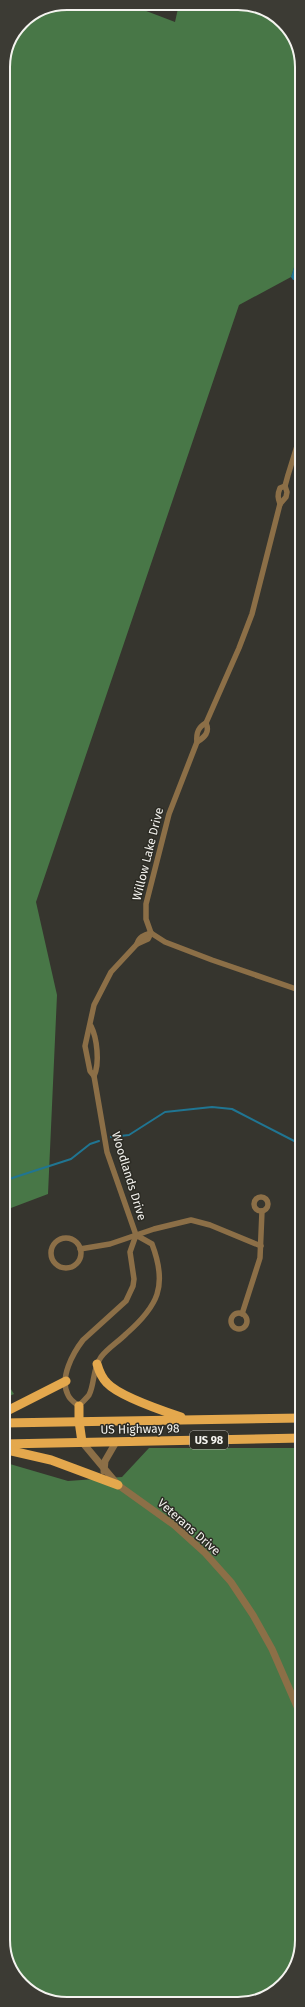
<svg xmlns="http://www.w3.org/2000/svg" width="305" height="2007" font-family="'Fira Sans',sans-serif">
<rect width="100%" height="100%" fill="#36352e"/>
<!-- forest -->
<g fill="#487747">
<polygon points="67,3 128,4 175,22 179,4 254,5 286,25 302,63 302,242 291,277 239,305 36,902 57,995 48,1194 3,1211 3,63 22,22"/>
<polygon points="3,1377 14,1394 3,1399"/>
<polygon points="149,1448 302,1448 302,1940 286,1982 242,2004 51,2002 19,1982 3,1944 3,1462 68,1481 122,1477"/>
</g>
<!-- water -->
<polygon fill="#207592" points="302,242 302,279 293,280 291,277"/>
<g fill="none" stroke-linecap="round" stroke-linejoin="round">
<!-- stream -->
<g stroke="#207592" stroke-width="2">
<polyline points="111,1137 129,1135 165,1112 212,1107 232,1109 302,1145"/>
<polyline points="3,1181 71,1159 90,1144 99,1141"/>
</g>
<!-- minor -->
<g stroke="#8c6f47" stroke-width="5.5">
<path d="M302,430L288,475L285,486L287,492L286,497L280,504L252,614L239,648L206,723C210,732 205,737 197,742L169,814L146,904V919L151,933L165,942L212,960L302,991"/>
<path d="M280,504C278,498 277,495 280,488L285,486"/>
<path d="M197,742C196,733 198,727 206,723"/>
<polyline points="137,944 148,939 151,933"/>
<path d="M91,1026C97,1038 100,1063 94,1076"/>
<circle cx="261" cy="1204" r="7"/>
<path d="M136,1235L152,1244C168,1286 158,1306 126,1334C118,1342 108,1348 101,1357C92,1370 95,1383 89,1395C86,1399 82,1402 79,1406C75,1403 70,1400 68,1395C59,1378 73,1353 83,1340L126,1301L133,1286L134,1279L130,1252L136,1235L107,1152L94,1076L90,1071L85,1046L94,1005L111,972L137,944C139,937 144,935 151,933"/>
<circle cx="66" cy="1253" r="15"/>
<polyline points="80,1249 110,1244 154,1229 191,1220 210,1225 261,1246"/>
<circle cx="239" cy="1321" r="8"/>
<polyline points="242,1314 260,1258 262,1211"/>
</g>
<!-- tertiary -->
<g stroke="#8c6f47" stroke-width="7">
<polyline points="82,1442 118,1485 174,1525 205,1553 231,1582 253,1615 272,1649 302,1718"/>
<polyline points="104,1471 105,1461 116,1442"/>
</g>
<!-- primary -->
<g stroke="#e4a84d" stroke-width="9">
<path d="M97,1364C99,1371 102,1378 107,1383C119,1396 163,1411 181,1417"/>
<polyline points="79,1406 79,1421 82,1442"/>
<polyline points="3,1413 66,1381"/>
<polyline points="3,1423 302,1418"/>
<polyline points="3,1444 302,1438"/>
<polyline points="3,1449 51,1460 118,1485"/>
</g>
</g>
<g text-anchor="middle" stroke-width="3" stroke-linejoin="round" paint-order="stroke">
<!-- shield labels -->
<rect fill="#2c2b24" stroke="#b8b7b2" stroke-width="1" x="190" y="1431" width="38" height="18" rx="3"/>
<g font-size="11" font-weight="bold" fill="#f4f3ef">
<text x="209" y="1444">US 98</text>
</g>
<!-- street labels -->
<g font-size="12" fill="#f4f3ef" stroke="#2c2b24">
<text transform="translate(148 854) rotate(-76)" y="4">Willow Lake Drive</text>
<text transform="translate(129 1176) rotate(73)" y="4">Woodlands Drive</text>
<text transform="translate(140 1429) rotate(-1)" y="4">US Highway 98</text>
<text transform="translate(189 1527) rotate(41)" y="4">Veterans Drive</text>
</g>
</g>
<!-- crop -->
<path d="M0 0H305V2007H0ZM67 10H238A57 57 0 0 1 295 67V1940A57 57 0 0 1 238 1997H67A57 57 0 0 1 10 1940V67A57 57 0 0 1 67 10Z" fill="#3c3b34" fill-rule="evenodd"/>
<path fill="none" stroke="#f4f3ef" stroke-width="2" d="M67 10H238A57 57 0 0 1 295 67V1940A57 57 0 0 1 238 1997H67A57 57 0 0 1 10 1940V67A57 57 0 0 1 67 10Z"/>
</svg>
